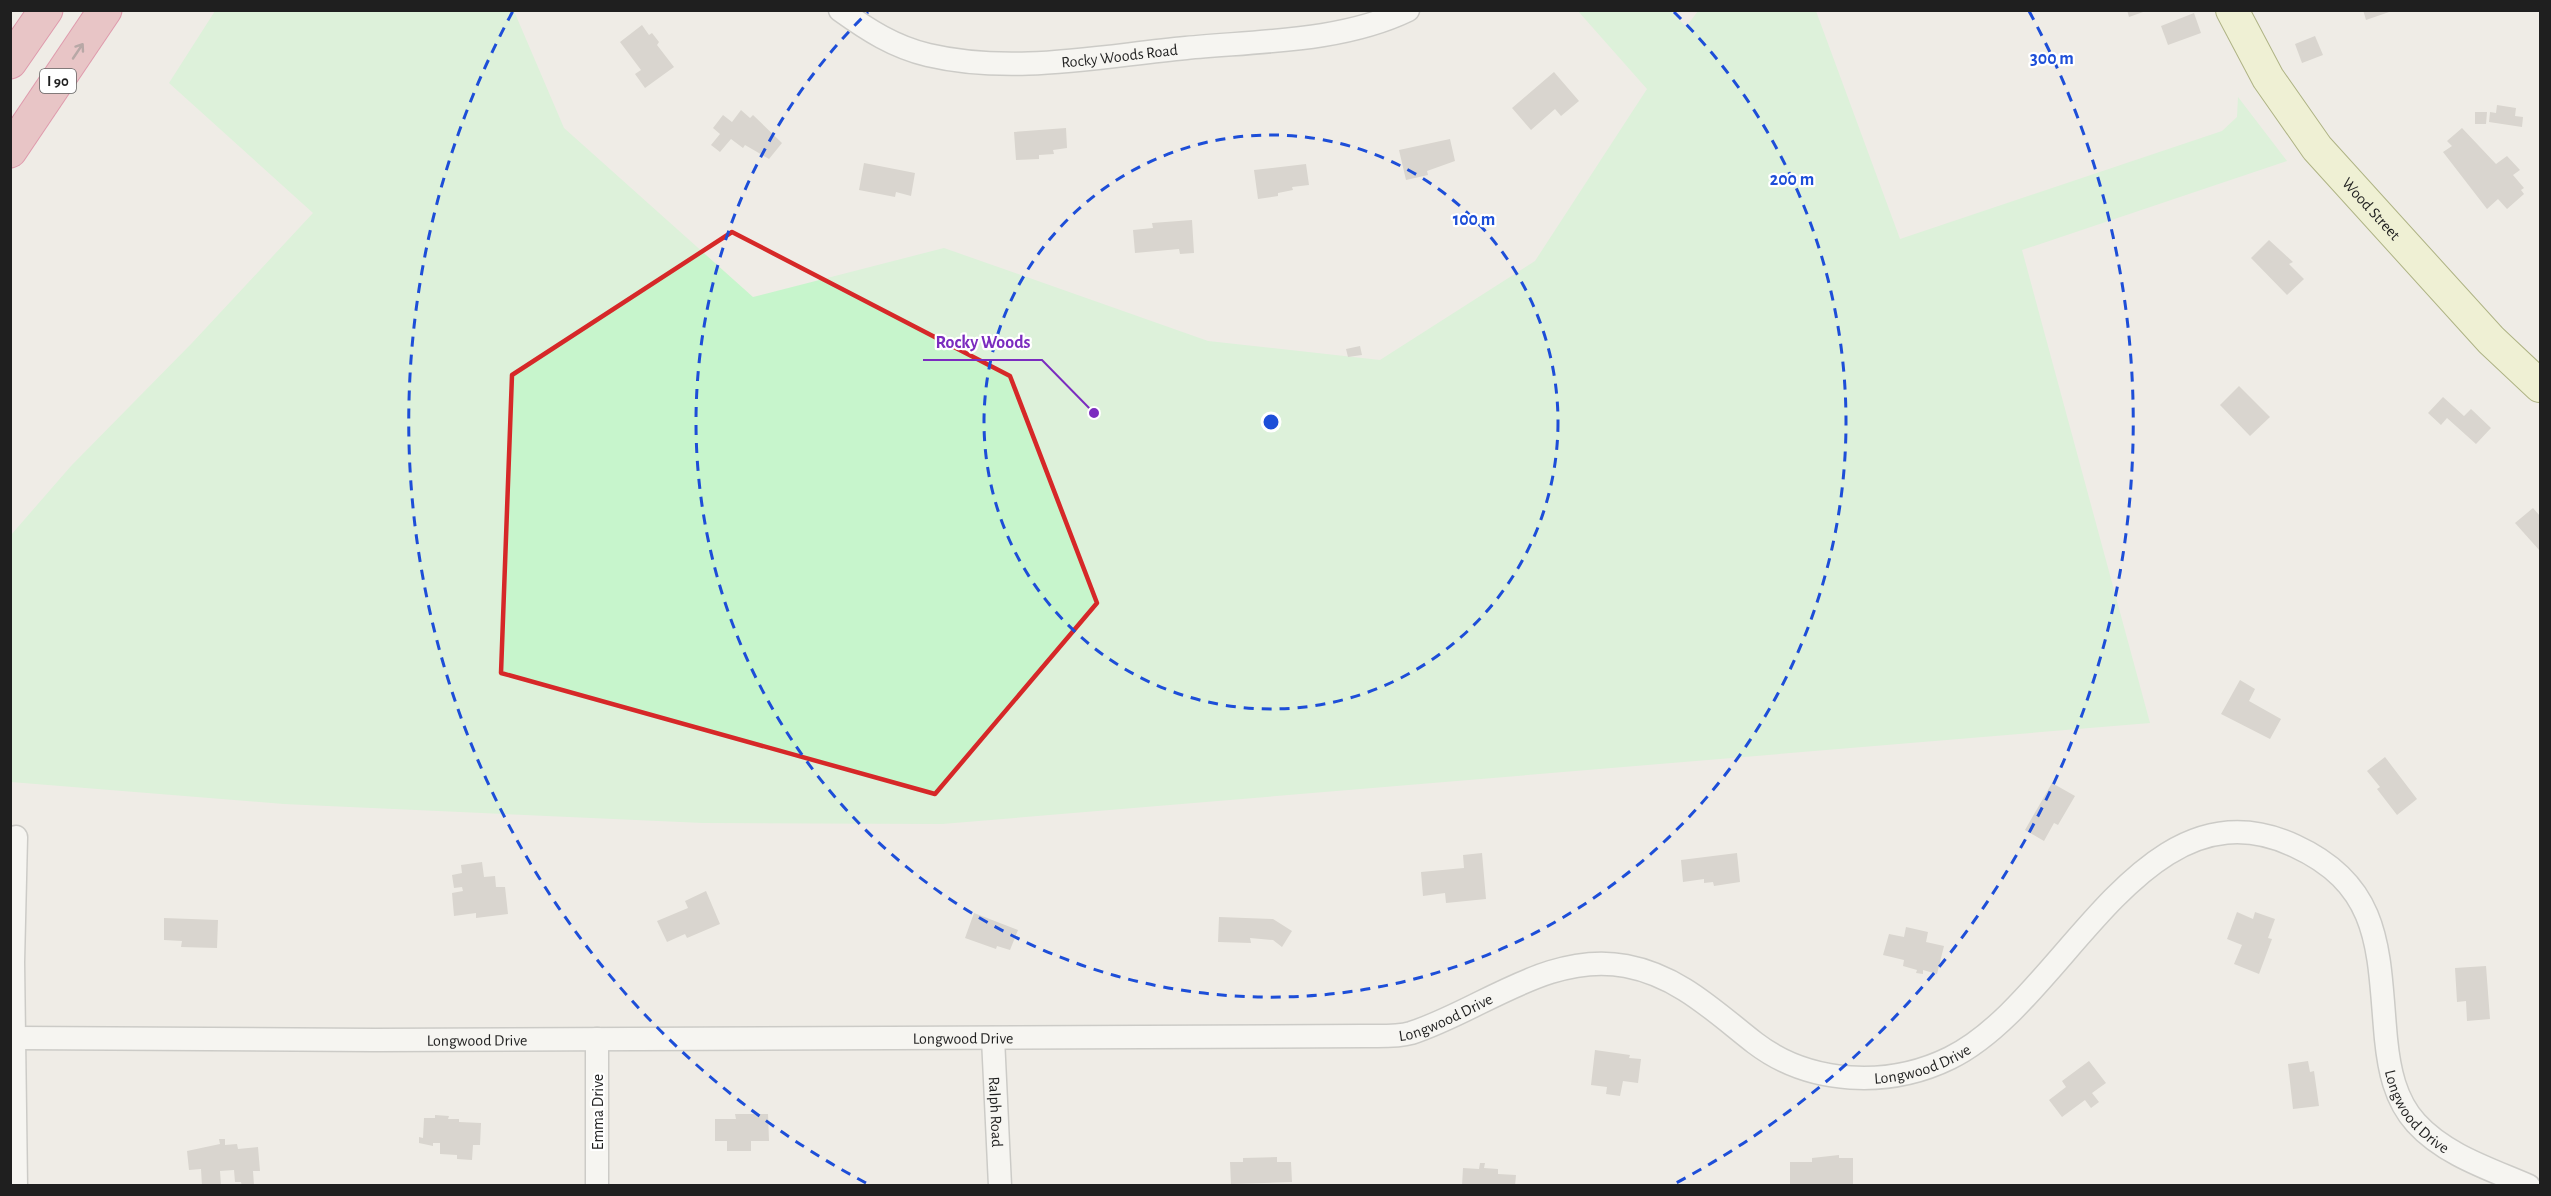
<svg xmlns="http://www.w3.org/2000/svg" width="2551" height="1196" font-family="'Alegreya Sans',sans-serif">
<rect width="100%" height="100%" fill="#efece6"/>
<!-- park -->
<polygon fill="#c7f5cc" points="215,11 514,11 564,128 753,297 944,248 1208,341 1380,360 1535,261 1647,89 1578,11 1671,11 1686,27 1698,11 1816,11 1900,239 2222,131 2237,117 2238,97 2287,161 2022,250 2150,723 942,824 703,823 284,804 11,782 11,535 71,466 192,343 313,213 169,83"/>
<!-- building -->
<g fill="#bfb8b3">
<polygon points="2127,10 2146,10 2146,11 2129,17"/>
<polygon points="2363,10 2392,10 2392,11 2366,20"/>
<polygon points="2194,13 2201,33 2168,45 2161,26"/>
<polygon points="642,25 649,35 652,33 659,42 657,45 674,67 645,88 635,74 641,70 620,42"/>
<polygon points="2315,36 2323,55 2302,63 2295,44"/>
<polygon points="1554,72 1579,101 1561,116 1555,109 1531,130 1512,108"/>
<polygon points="2497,105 2516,108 2515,116 2523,117 2522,127 2489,122 2490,112 2496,113"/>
<polygon points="741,110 750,118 753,115 782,143 769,159 745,145 743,148 731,139 720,152 711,145 720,134 713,128 723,115 732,122"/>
<polygon points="2475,112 2487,112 2486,124 2475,124"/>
<polygon points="1066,128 1067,148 1053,150 1054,154 1039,155 1039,159 1016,160 1014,132"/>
<polygon points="2462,128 2496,164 2507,156 2520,170 2513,175 2524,188 2521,190 2524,194 2507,209 2498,199 2487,209 2443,152 2452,146 2447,141"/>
<polygon points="1450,139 1455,161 1427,171 1428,175 1406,180 1399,150"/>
<polygon points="864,163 915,173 911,196 896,192 895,197 859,190"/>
<polygon points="1306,164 1309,185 1292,187 1293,190 1278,193 1278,196 1258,199 1254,170"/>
<polygon points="1192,220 1194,253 1180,254 1179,249 1135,253 1133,230 1153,228 1152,223"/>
<polygon points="2269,240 2293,262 2289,264 2304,279 2287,295 2251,258"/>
<polygon points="1360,346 1362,355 1348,357 1346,349"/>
<polygon points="2239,386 2270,417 2250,436 2220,405"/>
<polygon points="2443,397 2464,416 2471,409 2491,428 2476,444 2447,418 2441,425 2428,413"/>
<polygon points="2533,508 2540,516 2540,551 2515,523"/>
<polygon points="2240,680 2255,689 2249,701 2281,719 2270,739 2221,714"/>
<polygon points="2385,757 2417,799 2397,815 2377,789 2380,787 2367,771"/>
<polygon points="2052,783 2075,796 2058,825 2054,823 2044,841 2025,830"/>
<polygon points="1482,853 1486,899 1446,903 1445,893 1423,896 1421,872 1464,868 1463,855"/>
<polygon points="1737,853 1740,882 1714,886 1713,882 1704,883 1704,879 1683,882 1681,860"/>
<polygon points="482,862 484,877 495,876 496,887 505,887 508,914 476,918 476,913 454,916 452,893 463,891 462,887 454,888 452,875 462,873 461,865"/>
<polygon points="706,891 720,924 687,938 685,934 667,942 657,921 688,908 685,901"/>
<polygon points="2237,912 2253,919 2255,912 2275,919 2268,938 2272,939 2259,974 2234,964 2242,945 2227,939"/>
<polygon points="974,913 1018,930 1010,950 997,946 996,949 965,938"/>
<polygon points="1219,917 1273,919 1292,931 1282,947 1273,940 1250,938 1251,943 1218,942"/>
<polygon points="164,918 218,920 217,948 181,947 182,941 164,940"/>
<polygon points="1906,927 1928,932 1926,942 1944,946 1937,974 1923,970 1923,974 1916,973 1917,970 1903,966 1904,960 1883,955 1889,934 1904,937"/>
<polygon points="2486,966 2490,1019 2467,1021 2466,1001 2457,1002 2455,968"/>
<polygon points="1595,1050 1630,1055 1629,1058 1641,1059 1638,1083 1623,1081 1620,1096 1606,1094 1607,1087 1591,1085"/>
<polygon points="2089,1061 2106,1083 2092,1093 2099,1102 2091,1108 2085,1100 2062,1117 2049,1100 2066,1087 2062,1081"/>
<polygon points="2308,1061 2310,1072 2314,1071 2319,1106 2293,1109 2288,1064"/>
<polygon points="735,1114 768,1114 769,1141 751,1141 751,1151 727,1151 727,1141 715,1141 715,1119 736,1119"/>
<polygon points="435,1115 449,1116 448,1119 459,1119 459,1122 481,1123 480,1145 473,1145 472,1160 457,1159 457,1155 440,1154 440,1143 433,1143 433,1146 419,1143 419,1137 423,1138 424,1118 435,1118"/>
<polygon points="219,1139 225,1139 225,1145 237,1144 238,1149 258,1147 260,1171 253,1171 254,1185 242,1186 241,1182 235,1182 234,1170 220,1171 221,1185 202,1186 201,1169 189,1170 187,1151 220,1144"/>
<polygon points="1839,1155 1839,1158 1853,1158 1853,1186 1790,1185 1790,1162 1812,1162 1812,1158"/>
<polygon points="1277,1157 1277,1162 1291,1162 1292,1182 1231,1184 1230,1162 1243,1162 1243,1158"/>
<polygon points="1480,1163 1485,1163 1484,1168 1498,1169 1498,1174 1516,1175 1515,1186 1462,1186 1463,1168 1479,1169"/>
</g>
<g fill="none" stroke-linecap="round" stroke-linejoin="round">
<defs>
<g id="street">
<path id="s1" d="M840,10C868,30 894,47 928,55C1013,75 1100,56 1186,48C1258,41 1342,42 1408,10"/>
<path id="s2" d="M15,1038L375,1040L1365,1036C1380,1036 1397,1037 1411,1033C1480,1011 1549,951 1626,966C1679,976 1714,1011 1755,1043C1810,1085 1889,1088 1950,1058C2065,1002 2142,774 2295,846C2384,887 2378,954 2386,1039C2389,1069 2395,1100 2416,1123C2445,1155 2490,1169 2529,1186"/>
<path id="s3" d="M993,1038L1000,1186"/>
<polyline points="597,1039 597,1186"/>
<polyline points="16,1186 13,962 16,837"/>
</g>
<g id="secondary">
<path id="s4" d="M2232,10L2268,78L2317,148L2491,340L2540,386"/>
</g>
<g id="highway">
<polyline points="10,62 46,10"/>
<polyline points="10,151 105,10"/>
</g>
</defs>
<!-- street casing -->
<use href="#street" stroke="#a3a3a3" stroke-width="25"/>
<!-- secondary casing -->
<use href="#secondary" stroke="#616d0f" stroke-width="34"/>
<!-- highway casing -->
<use href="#highway" stroke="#cb3566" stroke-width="35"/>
<!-- street -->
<use href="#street" stroke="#fff" stroke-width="22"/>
<!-- secondary -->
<use href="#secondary" stroke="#f0f4bf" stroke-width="32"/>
<!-- highway -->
<use href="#highway" stroke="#df95a1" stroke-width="33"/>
</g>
<!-- one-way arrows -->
<defs><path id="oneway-shaft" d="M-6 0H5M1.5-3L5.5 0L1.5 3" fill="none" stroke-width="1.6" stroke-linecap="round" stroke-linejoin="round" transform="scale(1.5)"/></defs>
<use stroke="#75545a" href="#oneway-shaft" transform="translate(78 51) rotate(-56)"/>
<!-- marked area -->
<path d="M0 0H2551V1196H0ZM732,232L1010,376L1097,603L935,794L501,673L512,375Z" fill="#efece6" fill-opacity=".55" fill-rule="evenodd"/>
<path fill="none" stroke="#d62828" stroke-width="4.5" stroke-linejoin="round" d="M732,232L1010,376L1097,603L935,794L501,673L512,375Z"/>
<!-- distance rings -->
<g fill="none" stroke="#1d4ed8" stroke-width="3" stroke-dasharray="10 8">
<circle cx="1271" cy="422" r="287"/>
<path d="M1674 12A575 575 0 1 1 868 12"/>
<path d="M866 1183A862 862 0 0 1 513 11M2029 11A862 862 0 0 1 1676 1183"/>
</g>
<g text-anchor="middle" stroke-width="4.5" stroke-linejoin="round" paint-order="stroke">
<!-- shield labels -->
<rect fill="#fff" stroke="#626262" stroke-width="1.5" x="40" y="69" width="36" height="24" rx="4.5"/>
<g font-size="15" font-weight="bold" fill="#1f1f1f">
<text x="58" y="86">I 90</text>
</g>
<!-- street labels -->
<g font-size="16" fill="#1f1f1f" stroke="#fff">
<text dy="6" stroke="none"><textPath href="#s1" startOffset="292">Rocky Woods Road</textPath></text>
<text dy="6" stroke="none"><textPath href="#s4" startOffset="244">Wood Street</textPath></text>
<text dy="6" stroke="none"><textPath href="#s2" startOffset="1434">Longwood Drive</textPath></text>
<text dy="6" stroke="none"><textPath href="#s2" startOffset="948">Longwood Drive</textPath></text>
<text dy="6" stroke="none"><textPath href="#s2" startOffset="462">Longwood Drive</textPath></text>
<text dy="6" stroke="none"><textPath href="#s2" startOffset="1954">Longwood Drive</textPath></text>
<text dy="6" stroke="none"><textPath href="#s2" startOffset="2726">Longwood Drive</textPath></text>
<text transform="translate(597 1112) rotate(-90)" y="6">Emma Drive</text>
<text dy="6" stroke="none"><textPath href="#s3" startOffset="74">Ralph Road</textPath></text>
</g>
</g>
<circle cx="1271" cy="422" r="9" fill="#1d4ed8" stroke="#fff" stroke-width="3"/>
<g font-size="18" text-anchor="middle" font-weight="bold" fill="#1d4ed8" stroke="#fff" stroke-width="4.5" stroke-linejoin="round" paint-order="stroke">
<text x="2052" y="64">300 m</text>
<text x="1792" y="185">200 m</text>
<text x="1474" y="225">100 m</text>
</g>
<!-- callouts -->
<path fill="none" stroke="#7b2cbf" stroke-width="2" d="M1094 413L1042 360H923"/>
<circle fill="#7b2cbf" stroke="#fff" stroke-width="2" cx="1094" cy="413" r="6"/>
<g font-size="18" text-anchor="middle" font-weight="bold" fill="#7b2cbf" stroke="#fff" stroke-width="4.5" stroke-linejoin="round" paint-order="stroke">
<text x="983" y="348">Rocky Woods</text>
</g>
<!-- border -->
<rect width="2551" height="1196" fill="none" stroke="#1f1f1f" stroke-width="24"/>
</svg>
